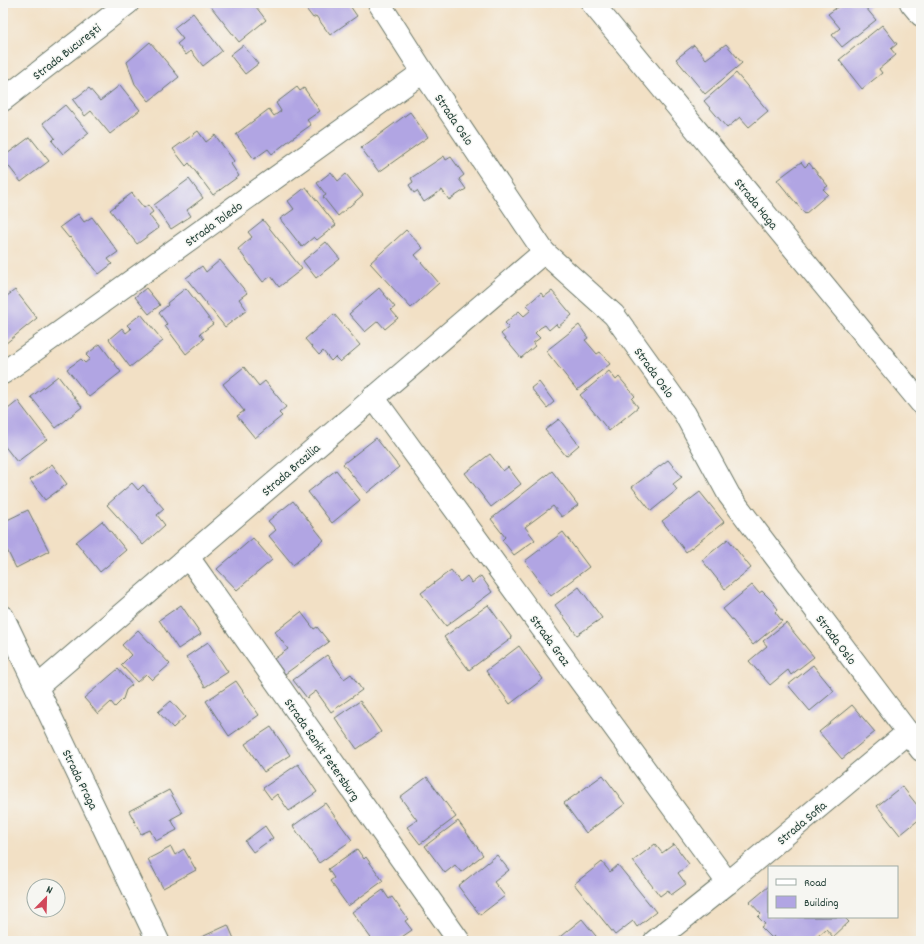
<svg xmlns="http://www.w3.org/2000/svg" width="924" height="944" font-family="Dekko,sans-serif">
<rect width="100%" height="100%" fill="#f6f6f2"/>
<filter id="ink" filterUnits="userSpaceOnUse"><feTurbulence type="fractalNoise" baseFrequency=".025" numOctaves="2"/><feDisplacementMap in="SourceGraphic" scale="8" xChannelSelector="R" yChannelSelector="G"/><feConvolveMatrix kernelMatrix="1 2 1 2 8 2 1 2 1" color-interpolation-filters="sRGB"/></filter>
<filter id="wash" filterUnits="userSpaceOnUse"><feTurbulence type="fractalNoise" baseFrequency=".012" numOctaves="4" result="noise"/><feDisplacementMap in="SourceGraphic" scale="16" xChannelSelector="R" yChannelSelector="G"/><feGaussianBlur stdDeviation="0.9" result="paint"/><feColorMatrix in="noise" values="0 0 0 0 0 0 0 0 0 0 0 0 0 0 0 0 0 1.4 0 .05"/><feComposite in="paint" operator="in"/></filter>
<g filter="url(#wash)">
<rect width="100%" height="100%" fill="#f2e0c5"/>
<g id="blocks">
<!-- building -->
<g fill="#b1a5e3">
<polygon points="208,3 253,3 266,20 239,42"/>
<polygon points="306,3 348,3 357,16 330,35 316,16 313,18 303,5"/>
<polygon points="843,3 868,3 870,6 866,8 876,20 842,47 832,35 840,28 828,14"/>
<polygon points="193,13 222,51 203,66 191,51 186,55 177,44 183,39 174,28"/>
<polygon points="882,25 897,44 891,49 896,55 879,69 882,73 862,89 839,60"/>
<polygon points="150,42 179,77 149,101 135,84 127,62"/>
<polygon points="726,44 742,63 705,94 676,59 694,45 706,59"/>
<polygon points="243,45 258,64 245,74 230,55"/>
<polygon points="736,73 768,111 749,127 740,117 727,128 704,101"/>
<polygon points="120,85 140,110 110,134 91,111 85,116 73,100 89,88 100,101"/>
<polygon points="297,87 300,91 304,88 320,111 307,120 311,125 291,139 272,154 268,149 254,159 236,134 269,109 274,116 281,111 276,103"/>
<polygon points="65,105 89,133 63,154 52,141 55,138 43,123"/>
<polygon points="410,112 428,137 379,172 361,148"/>
<polygon points="198,131 206,142 215,135 234,161 231,164 239,176 213,195 189,163 186,166 173,149"/>
<polygon points="30,137 49,161 21,182 3,159 3,157"/>
<polygon points="444,156 446,160 451,157 464,175 459,179 466,189 449,200 442,190 424,202 417,191 414,193 409,185 413,182 411,178"/>
<polygon points="801,162 805,167 809,163 828,186 823,189 828,194 805,214 777,180"/>
<polygon points="331,172 338,181 346,174 363,195 338,216 323,197 326,195 317,183"/>
<polygon points="189,179 203,198 187,210 191,216 171,229 154,205"/>
<polygon points="306,187 336,225 317,240 314,237 302,247 280,219 294,209 288,201"/>
<polygon points="132,193 144,208 148,205 153,212 149,215 159,228 137,244 110,210"/>
<polygon points="78,214 84,222 92,217 118,252 108,259 112,264 99,274 70,237 69,238 60,227"/>
<polygon points="263,220 302,269 279,287 271,276 263,282 238,249 252,237 248,232"/>
<polygon points="406,230 423,248 415,255 439,283 411,308 370,263"/>
<polygon points="326,242 340,259 316,278 303,261"/>
<polygon points="220,260 247,293 239,299 247,310 225,327 186,278 202,266 206,272"/>
<polygon points="146,288 160,305 149,314 135,297"/>
<polygon points="186,288 213,324 200,334 204,339 186,354 165,326 167,324 159,313 168,305 167,303"/>
<polygon points="379,288 395,307 391,310 398,318 385,329 378,321 365,332 349,314"/>
<polygon points="15,290 37,318 5,344 3,342 3,299"/>
<polygon points="552,291 572,315 558,327 556,324 549,330 545,325 540,328 535,333 540,338 533,343 535,346 521,358 501,334 509,327 505,323 519,311 524,316 531,310 527,305 541,293 544,297"/>
<polygon points="141,314 163,341 130,367 109,339 122,328 126,333 131,329 127,325"/>
<polygon points="334,314 360,345 340,362 335,357 331,361 323,351 319,355 305,339"/>
<polygon points="579,325 588,338 585,340 597,354 600,352 610,364 577,390 546,351"/>
<polygon points="100,344 121,372 89,397 67,369 81,359 85,363 90,359 86,355"/>
<polygon points="244,367 259,386 265,381 286,407 279,413 282,416 255,438 237,416 244,411 223,384"/>
<polygon points="609,371 616,380 619,377 635,396 632,399 638,407 609,431 580,395"/>
<polygon points="58,376 82,407 56,428 31,397"/>
<polygon points="539,382 554,402 547,408 531,388"/>
<polygon points="18,401 47,439 17,462 3,444 3,413"/>
<polygon points="559,419 579,445 566,456 545,430"/>
<polygon points="376,438 399,467 367,493 343,464"/>
<polygon points="490,454 503,471 508,467 521,484 491,507 465,473"/>
<polygon points="668,460 682,477 673,484 677,490 651,511 632,487"/>
<polygon points="52,464 67,484 45,500 30,480"/>
<polygon points="336,470 360,500 332,523 308,492"/>
<polygon points="552,471 578,505 562,517 553,506 525,527 535,540 514,555 502,540 505,537 491,519"/>
<polygon points="132,483 138,490 143,485 164,509 157,515 165,525 143,545 107,505"/>
<polygon points="700,492 724,522 686,552 662,521"/>
<polygon points="293,501 324,540 293,565 269,536 276,530 268,521"/>
<polygon points="28,510 49,551 16,568 3,542 3,522"/>
<polygon points="102,521 126,550 100,572 76,542"/>
<polygon points="563,532 589,567 551,596 525,561"/>
<polygon points="253,538 272,560 237,590 217,569"/>
<polygon points="728,539 751,568 725,589 702,560"/>
<polygon points="451,570 460,582 467,576 472,583 481,576 492,592 446,626 421,593"/>
<polygon points="752,585 759,593 762,591 771,600 778,609 775,612 782,621 753,645 723,609"/>
<polygon points="579,587 602,618 577,635 555,605"/>
<polygon points="181,605 201,634 178,649 159,620"/>
<polygon points="488,605 512,638 469,670 444,637"/>
<polygon points="301,612 314,629 317,627 329,642 285,674 274,659 288,649 275,632"/>
<polygon points="786,623 814,657 791,675 788,670 770,685 749,661 767,646 763,641"/>
<polygon points="138,630 170,664 152,680 146,674 137,682 121,665 131,655 122,645"/>
<polygon points="208,642 228,672 205,687 186,657"/>
<polygon points="519,646 543,679 510,704 486,671"/>
<polygon points="327,655 344,679 351,674 362,690 331,712 316,691 307,698 293,680"/>
<polygon points="813,665 834,691 810,711 788,685"/>
<polygon points="118,669 132,685 126,690 123,699 115,707 111,702 98,714 84,698"/>
<polygon points="236,681 259,715 229,736 206,701"/>
<polygon points="171,701 185,717 173,728 158,712"/>
<polygon points="360,701 381,732 357,749 335,718"/>
<polygon points="852,705 875,732 842,759 819,732"/>
<polygon points="271,727 290,755 264,772 245,744"/>
<polygon points="298,764 317,792 289,811 277,794 271,799 263,788"/>
<polygon points="603,775 625,804 586,833 564,803"/>
<polygon points="427,777 456,817 420,844 407,827 417,820 400,797"/>
<polygon points="902,786 921,810 921,818 900,835 877,806"/>
<polygon points="169,790 182,813 171,819 177,830 156,841 150,830 141,834 129,811"/>
<polygon points="325,803 352,840 319,863 293,826"/>
<polygon points="458,821 483,855 461,872 455,865 445,873 425,846"/>
<polygon points="265,826 273,838 253,852 245,841"/>
<polygon points="655,844 662,853 674,844 689,864 678,873 686,884 671,895 668,890 660,896 633,861"/>
<polygon points="171,847 175,855 184,849 196,870 163,888 148,859"/>
<polygon points="357,849 364,859 366,857 383,881 348,906 330,881 334,878 328,869"/>
<polygon points="497,855 509,870 494,882 505,896 480,915 458,886"/>
<polygon points="602,862 610,872 618,865 656,912 637,927 633,921 615,935 574,884"/>
<polygon points="769,886 769,917 844,917 849,922 833,937 826,929 812,941 778,941 774,936 772,938 761,927 765,924 758,917 761,914 750,902"/>
<polygon points="383,890 389,899 392,897 408,919 405,921 412,930 396,941 373,941 352,912"/>
<polygon points="582,919 600,941 555,941 567,931"/>
<polygon points="228,925 235,941 193,941"/>
</g>
</g>
</g>
<g filter="url(#ink)">
<use href="#blocks" fill-opacity="0" stroke="#697667" stroke-width="1"/>
<g fill="none" stroke-linecap="round" stroke-linejoin="round">
<defs>
<g id="minor">
<polyline points="379,3 423,72 544,252 614,315 685,414 729,495 921,750"/>
<polyline points="592,3 921,403"/>
<polyline points="911,3 921,15"/>
<polyline points="3,100 128,3"/>
<polyline points="3,373 423,72"/>
<polyline points="373,397 728,883"/>
<polyline points="188,557 459,941"/>
<polyline points="3,617 158,941"/>
<polyline points="37,687 188,557 544,252"/>
<polyline points="655,941 728,883 908,732"/>
</g>
</defs>
<!-- minor casing -->
<use href="#minor" stroke="#697667" stroke-width="24"/>
<!-- minor -->
<use href="#minor" stroke="#fff" stroke-width="22"/>
</g>
</g>
<g text-anchor="middle" stroke-width="3" stroke-linejoin="round" paint-order="stroke">
<!-- street labels -->
<g font-size="13" fill="#1f3d34" stroke="#f6f6f2">
<text transform="translate(66 51) rotate(-38)" y="5">Strada București</text>
<text transform="translate(455 119) rotate(56)" y="5">Strada Oslo</text>
<text transform="translate(757 203) rotate(51)" y="5">Strada Haga</text>
<text transform="translate(213 223) rotate(-36)" y="5">Strada Toledo</text>
<text transform="translate(655 372) rotate(54)" y="5">Strada Oslo</text>
<text transform="translate(290 469) rotate(-41)" y="5">Strada Brazilia</text>
<text transform="translate(837 639) rotate(53)" y="5">Strada Oslo</text>
<text transform="translate(551 640) rotate(54)" y="5">Strada Graz</text>
<text transform="translate(323 749) rotate(55)" y="5">Strada Sankt Petersburg</text>
<text transform="translate(81 779) rotate(64)" y="5">Strada Praga</text>
<text transform="translate(801 822) rotate(-40)" y="5">Strada Sofia</text>
</g>
</g>
<!-- margin -->
<rect width="924" height="944" fill="none" stroke="#f6f6f2" stroke-width="16"/>
<!-- legend -->
<rect x="768" y="866" width="130" height="52" fill="#f6f6f2" stroke="#a0aca6"/>
<rect x="776" y="879" width="20" height="6" fill="#ffffff" stroke="#a0aca6"/>
<text x="804" y="886" font-size="12" fill="#1f3d34">Road</text>
<rect x="776" y="896" width="20" height="12" fill="#b1a5e3" stroke="#a0aca6"/>
<text x="804" y="906" font-size="12" fill="#1f3d34">Building</text>
<!-- north arrow -->
<g transform="translate(46 898) rotate(23)"><circle r="19" fill="#f6f6f2" stroke="#a0aca6"/>
<path d="M0-3L7 15L0 10L-7 15Z" fill="#d1495b"/>
<text y="-6" font-size="11" font-weight="bold" text-anchor="middle" fill="#1f3d34">N</text>
</g>
</svg>
